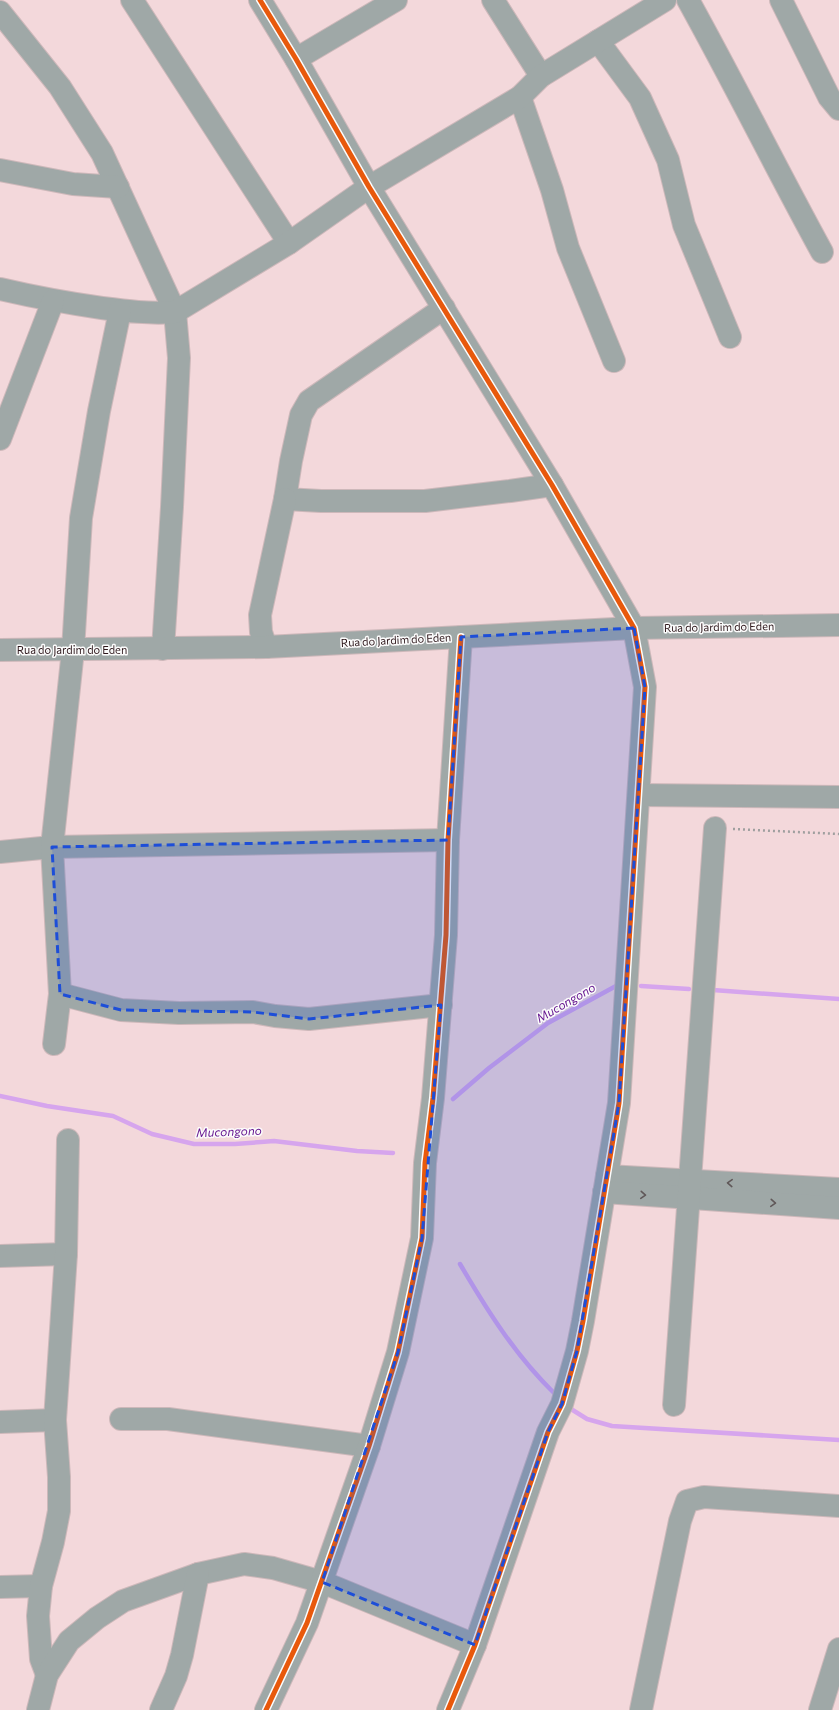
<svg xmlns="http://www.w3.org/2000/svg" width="839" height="1710" font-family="Commissioner,sans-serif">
<rect width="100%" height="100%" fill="#f3d8db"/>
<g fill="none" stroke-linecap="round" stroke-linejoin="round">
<!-- stream -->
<g stroke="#d6a5ed" stroke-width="4.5">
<polyline points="641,986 689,989"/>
<polyline points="713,990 839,999"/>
<polyline points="0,1096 47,1106 113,1116 152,1134 194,1144 235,1144 274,1141 357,1151 393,1153"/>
<polyline points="453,1099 489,1068 548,1023 616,986"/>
<path d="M460,1264C487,1310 515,1355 554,1393"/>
<polyline points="571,1409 587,1419 612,1426 839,1440"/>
</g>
<defs>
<g id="minor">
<polyline points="132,0 289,243"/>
<polyline points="260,0 296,59 369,187 552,485 634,628 645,687 619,1103 583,1321 577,1351 562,1404 548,1432 475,1645 448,1710"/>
<polyline points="493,0 541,76"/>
<path d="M688,0C734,83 776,168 822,252"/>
<polyline points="781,0 829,97 839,109"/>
<polyline points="0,12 60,87 102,153 175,312 179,358 172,507 163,649"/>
<polyline points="598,41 640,98 668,160 684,225 730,337"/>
<polyline points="296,59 396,0"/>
<polyline points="520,97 552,190 568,248 614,361"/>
<polyline points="0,170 73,184 118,187"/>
<path d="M0,289C34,297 67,303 102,308C126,311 150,314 175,312L289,243L369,187L520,97L541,76L665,0"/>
<polyline points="444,308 309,401 301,415 291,461 285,499 321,501 425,501 510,491 552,485"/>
<polyline points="0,439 53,301"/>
<polyline points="266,647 261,632 260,615 285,499"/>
<polyline points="0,650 266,647 634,628 839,625"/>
<polyline points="639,795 839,797"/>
<polyline points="0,852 52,847 448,840"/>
<polyline points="60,994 121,1010 179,1013 253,1012 275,1016 309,1019 441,1005"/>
<polyline points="54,1044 60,994 52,847 73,650 81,518 99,411 120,311"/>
<polyline points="607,1176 839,1189"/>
<polyline points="604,1192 839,1208"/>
<polyline points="0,1256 66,1254"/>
<polyline points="674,1405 715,828"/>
<polyline points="121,1419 168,1419 369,1446"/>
<polyline points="0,1422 55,1420"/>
<polyline points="0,1587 41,1586"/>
<polyline points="47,1675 41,1659 38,1616 41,1586 53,1542 59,1511 59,1477 55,1420 66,1254 68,1140"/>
<polyline points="38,1710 47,1675 69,1641 97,1618 123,1601 198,1574 244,1564 273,1568 322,1582 475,1645"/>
<polyline points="161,1710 176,1676 182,1655 198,1574"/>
<polyline points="266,1710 307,1623 369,1446 398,1352 422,1238 425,1163 433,1098 446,935 448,840 461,637"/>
<polyline points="641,1710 680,1521 687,1501 704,1497 839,1506"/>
<polyline points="820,1710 839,1649"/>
</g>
</defs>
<!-- minor casing -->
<use href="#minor" stroke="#cdb8ba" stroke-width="24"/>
<!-- path -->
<polyline stroke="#9f9f9f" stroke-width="2.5" stroke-dasharray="2 3" stroke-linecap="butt" points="733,829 839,834"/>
<!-- minor -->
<use href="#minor" stroke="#9fa8a7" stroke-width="22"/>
<defs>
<g id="cycleway">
<polyline points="260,0 296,59 369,187 552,485 634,628 645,687 619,1103 583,1321 577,1351 562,1404 548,1432 475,1645 448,1710"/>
<polyline points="266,1710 307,1623 369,1446 398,1352 422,1238 425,1163 433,1098 446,935 448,840 461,637"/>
</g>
</defs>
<!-- cycleway casing -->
<use href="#cycleway" stroke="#fcfcfc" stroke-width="8"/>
<!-- cycleway -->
<use href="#cycleway" stroke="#e8590c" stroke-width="5"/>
</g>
<!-- one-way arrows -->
<defs><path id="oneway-chevron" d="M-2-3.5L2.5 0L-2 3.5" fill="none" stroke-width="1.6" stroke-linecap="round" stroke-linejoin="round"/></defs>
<g stroke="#605859">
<use href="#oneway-chevron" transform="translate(730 1183) rotate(-177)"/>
<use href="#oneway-chevron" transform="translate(643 1195) rotate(4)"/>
<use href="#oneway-chevron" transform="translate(773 1203) rotate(4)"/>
</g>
<!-- marked area -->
<path fill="#1d4ed8" fill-opacity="0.2" stroke="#1d4ed8" stroke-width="3" stroke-dasharray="8 5" stroke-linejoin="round" d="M634,628L645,687L619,1103L577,1351L562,1404L548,1432L475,1645L322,1582L398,1352L422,1238L441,1005L309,1019L253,1012L121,1010L60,994L52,847L448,840L461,637Z"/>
<g text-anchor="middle" stroke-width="3" stroke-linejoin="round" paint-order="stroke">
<!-- street labels -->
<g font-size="11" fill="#2c161a" stroke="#fcfcfc">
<text transform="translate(719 627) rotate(-1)" y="4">Rua do Jardim do Eden</text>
<text transform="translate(396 640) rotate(-3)" y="4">Rua do Jardim do Eden</text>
<text x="72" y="654">Rua do Jardim do Eden</text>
</g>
<!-- water labels -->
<g font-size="12" font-style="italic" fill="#661790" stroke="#fcfcfc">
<text transform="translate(566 1003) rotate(-30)" y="4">Mucongono</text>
<text transform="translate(229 1132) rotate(-2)" y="4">Mucongono</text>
</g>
</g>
</svg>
